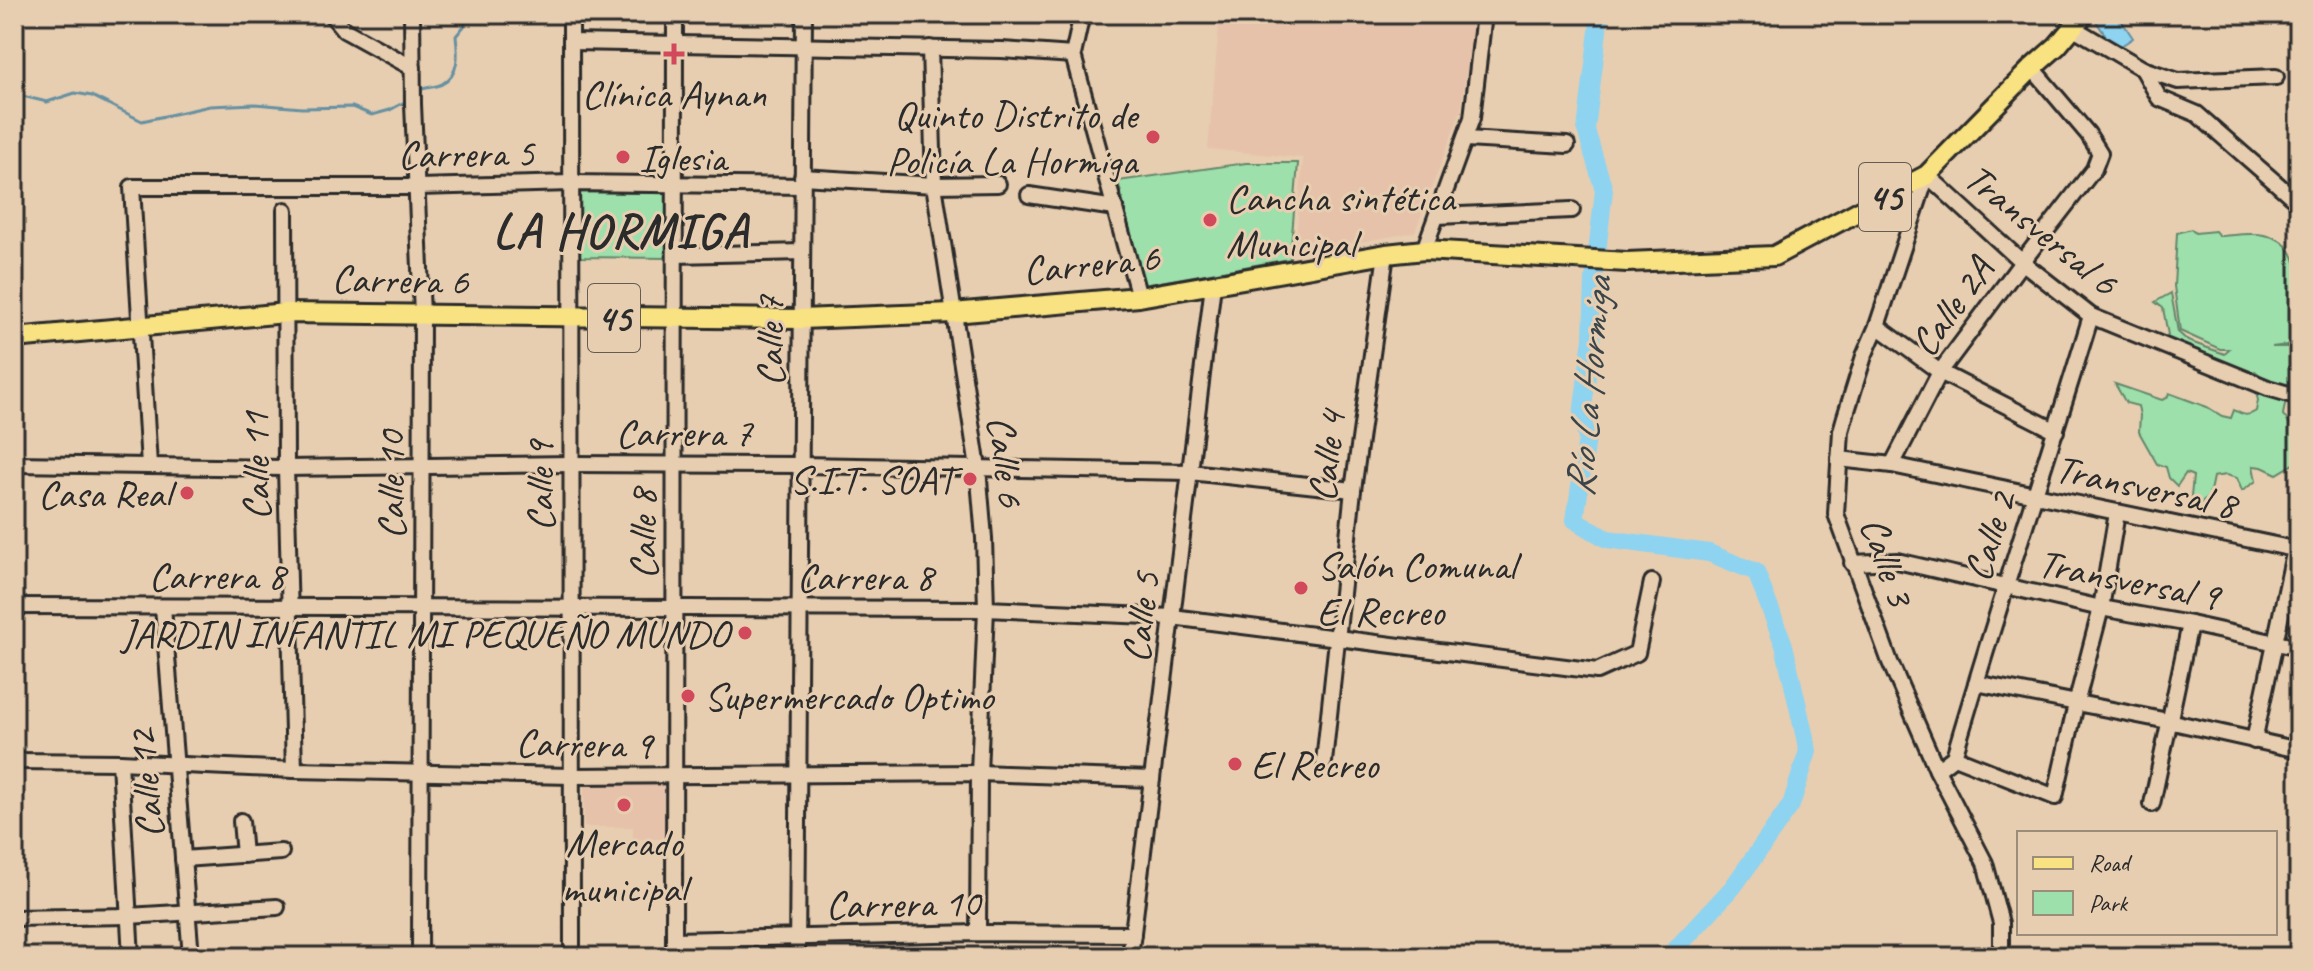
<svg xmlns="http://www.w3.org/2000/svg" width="2313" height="971" font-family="Caveat,sans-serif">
<rect width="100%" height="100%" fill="#e8ceb0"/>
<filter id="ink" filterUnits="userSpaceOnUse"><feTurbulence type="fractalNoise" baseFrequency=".0125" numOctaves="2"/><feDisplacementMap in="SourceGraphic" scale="16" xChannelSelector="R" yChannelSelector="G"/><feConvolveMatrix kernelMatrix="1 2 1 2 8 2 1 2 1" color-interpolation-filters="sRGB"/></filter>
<g filter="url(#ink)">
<!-- built -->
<g fill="#e6c2ab">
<polygon points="1220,14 1474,14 1461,111 1415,232 1295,254 1303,158 1208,149"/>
<polygon points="584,782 664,783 664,839 633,839 633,827 584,827"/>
</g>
<!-- green -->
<g fill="#9de0ab" stroke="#64866b" stroke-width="2">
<polygon points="1246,163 1298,163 1290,259 1143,285 1118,181"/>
<polygon points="577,192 667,193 667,258 577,257"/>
<path d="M2191,229L2195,233L2215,231L2219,236C2237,235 2258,231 2275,238C2308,251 2299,311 2299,340L2294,344L2272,347H2293L2299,344V395L2265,379L2255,371L2249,375L2243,374L2239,367L2227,363L2220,365L2156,341L2168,335L2163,308L2155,302L2171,293L2178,332L2188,341L2225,354L2229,349H2220L2180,331L2174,286L2177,233Z"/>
<path d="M2115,384L2162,400L2167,398L2169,393L2207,407L2222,416L2231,418L2234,410C2243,415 2247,417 2256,411L2258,400L2256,393L2259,387L2289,398L2285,404L2283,415L2293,428L2299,427V461L2277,474L2262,467L2253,466L2256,481L2242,491L2237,478L2226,475L2213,477L2209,496L2200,505L2193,504L2191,497L2193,476L2186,473L2177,486L2169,478L2166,467L2157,464L2139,432L2140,415L2138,406L2126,403Z"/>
</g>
<!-- water -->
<polygon fill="#8ed3f0" stroke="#6690a1" stroke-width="2" points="2100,14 2117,14 2133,38 2115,50 2094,18"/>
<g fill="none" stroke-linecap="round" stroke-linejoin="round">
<!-- stream -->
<g stroke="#6690a1" stroke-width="3">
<path d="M419,93L422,89C428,87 437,87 442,84C460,75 458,53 456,36L465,25L466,14"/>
<polyline points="14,94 47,102 75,93 92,96 142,121 210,106 255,104 302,108 352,107 372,115 390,110 410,99"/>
</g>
<!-- river -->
<polyline stroke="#8ed3f0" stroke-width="18" points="1600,14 1586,130 1604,190 1594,280 1592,338 1582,415 1587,439 1575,520 1607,539 1709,553 1756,572 1784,645 1808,751 1791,805 1733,887 1672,953 1672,957"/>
<defs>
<g id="minor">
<polyline points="331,14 344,30 413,68"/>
<polyline points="412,14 413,104 422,315 420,957"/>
<polyline points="571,14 572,957"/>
<polyline points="1082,14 1073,55 1139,297"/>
<polyline points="2072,27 2143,69 2178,81 2276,77"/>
<polyline points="571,42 1002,50 1073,55"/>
<polyline points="930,48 934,185 978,468 984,538 986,609 979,773 978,933"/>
<polyline points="2143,69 2159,98 2197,114 2299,203"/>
<polyline points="1466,139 1567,145"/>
<polyline points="802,177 934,185 998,184"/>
<polyline points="1029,195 1115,208"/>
<polyline points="285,210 286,468 294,770"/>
<polyline points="1437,216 1572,210"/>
<polyline points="1424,250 1472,118 1484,14"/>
<polyline points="675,255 802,252"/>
<polyline points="1877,326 1940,372 2056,431"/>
<polyline points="1839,459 1892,465 2299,550"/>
<polyline points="14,464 286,468 571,464 800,465 1190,472 1353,490"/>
<polyline points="149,465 132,187 418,187 571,183 802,186"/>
<polyline points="1892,465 1940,372 2022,262 2094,169 2100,153 2088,134 2032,68"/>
<polyline points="1852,563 1897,561 2101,608 2190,624 2299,648"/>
<polyline points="14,606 986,609 1172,617 1597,671 1637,653 1652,582"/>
<polyline points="163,607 191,957"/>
<polyline points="1976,683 2168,721 2299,750"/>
<polyline points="2254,741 2295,549"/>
<polyline points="1954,757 2055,797 2076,704 2101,608 2117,513"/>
<polyline points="14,761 120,762 294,770 572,776 979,773 1152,779"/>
<polyline points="120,762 131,957"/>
<polyline points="1324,762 1353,490 1386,254"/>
<path d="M1937,770L1954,757C1997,609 2046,463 2091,316"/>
<polyline points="2152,804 2190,624"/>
<polyline points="241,821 244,855"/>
<polyline points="183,859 281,852"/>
<polyline points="14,918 128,916 277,907"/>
<polyline points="674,940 978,933 1133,934"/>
<polyline points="674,957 675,14"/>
<polyline points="797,957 804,14"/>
<polyline points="1130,957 1213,285"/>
<polyline points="2001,957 2001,923 1985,863 1937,770 1890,662 1836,514 1841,431 1845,417 1864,356 1877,326 1927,175 2022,262 2091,316 2268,388 2299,397"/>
</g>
<polyline id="major" points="14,338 286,313 801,319 953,313 1139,297 1386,254 1424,250 1627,262 1774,256 1927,175 2032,68 2057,46 2084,14"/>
</defs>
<!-- minor casing -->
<use href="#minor" stroke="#2b2b2b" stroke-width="20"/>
<!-- major casing -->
<use href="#major" stroke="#2b2b2b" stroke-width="24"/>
<!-- minor -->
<use href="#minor" stroke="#e8ceb0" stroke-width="14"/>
<!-- major -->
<use href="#major" stroke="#f8e281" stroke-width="18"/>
</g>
</g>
<!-- markers -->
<g fill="#d1495b" stroke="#e8ceb0" stroke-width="3">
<path d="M670 42h8v8h8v8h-8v8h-8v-8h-8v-8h8z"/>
<circle cx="1153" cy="137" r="8"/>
<circle cx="623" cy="157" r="8"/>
<circle cx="1210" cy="220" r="8"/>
<circle cx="970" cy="479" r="8"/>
<circle cx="187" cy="493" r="8"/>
<circle cx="1301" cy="588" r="8"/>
<circle cx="745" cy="633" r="8"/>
<circle cx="688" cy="696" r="8"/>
<circle cx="1235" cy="764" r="8"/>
<circle cx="624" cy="805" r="8"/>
</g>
<g text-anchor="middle" stroke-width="6" stroke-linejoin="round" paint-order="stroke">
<!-- shield labels -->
<g fill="#e8ceb0" stroke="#645c53" stroke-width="2">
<rect x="1859" y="163" width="52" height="68" rx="6"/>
<rect x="588" y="284" width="52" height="68" rx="6"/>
</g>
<g font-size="38" font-weight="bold" fill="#2b2b2b">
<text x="1885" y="210">45</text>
<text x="614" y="331">45</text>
</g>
<!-- poi labels -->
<g font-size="40" fill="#2b2b2b" stroke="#e8ceb0" text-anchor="start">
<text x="674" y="107" text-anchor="middle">Clínica Aynan</text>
<text x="1137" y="128" text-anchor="end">Quinto Distrito de<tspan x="1137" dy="46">Policía La Hormiga</tspan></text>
<text x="639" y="171">Iglesia</text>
<text x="1226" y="211">Cancha sintética<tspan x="1226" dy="46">Municipal</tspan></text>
<text x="954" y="493" text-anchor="end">S.I.T. SOAT</text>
<text x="171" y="507" text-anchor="end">Casa Real</text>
<text x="1317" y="579">Salón Comunal<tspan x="1317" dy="46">El Recreo</tspan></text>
<text x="729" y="647" text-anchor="end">JARDIN INFANTIL MI PEQUEÑO MUNDO</text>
<text x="704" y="710">Supermercado Optimo</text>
<text x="1251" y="778">El Recreo</text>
<text x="624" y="856" text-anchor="middle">Mercado<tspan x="624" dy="46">municipal</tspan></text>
</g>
<!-- street labels -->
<g font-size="40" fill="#2b2b2b" stroke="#e8ceb0">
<text transform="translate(466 153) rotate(-1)" y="14">Carrera 5</text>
<text transform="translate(2042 229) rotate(39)" y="14">Transversal 6</text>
<text transform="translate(1091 263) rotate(-6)" y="14">Carrera 6</text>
<text transform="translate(400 279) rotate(1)" y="14">Carrera 6</text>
<text transform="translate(1951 306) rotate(-54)" y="14">Calle 2A</text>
<text transform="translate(769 341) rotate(-90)" y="14">Calle 7</text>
<text x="684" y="446">Carrera 7</text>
<text transform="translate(1326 456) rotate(-83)" y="14">Calle 4</text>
<text transform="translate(1007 461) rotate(83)" y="14">Calle 6</text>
<text transform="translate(255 466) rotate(-91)" y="14">Calle 11</text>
<text transform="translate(390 485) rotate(-90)" y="14">Calle 10</text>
<text transform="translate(539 486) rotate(-90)" y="14">Calle 9</text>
<text transform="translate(2146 486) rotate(12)" y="14">Transversal 8</text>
<text transform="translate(642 534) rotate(-90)" y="14">Calle 8</text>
<text transform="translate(1989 536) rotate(-72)" y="14">Calle 2</text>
<text transform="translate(1888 561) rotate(71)" y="14">Calle 3</text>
<text x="217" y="589">Carrera 8</text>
<text x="865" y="590">Carrera 8</text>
<text transform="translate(2129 579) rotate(11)" y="14">Transversal 9</text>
<text transform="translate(1140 617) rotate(-83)" y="14">Calle 5</text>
<text transform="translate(584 743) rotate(1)" y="14">Carrera 9</text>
<text transform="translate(145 784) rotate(-95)" y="14">Calle 12</text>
<text transform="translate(903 903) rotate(-1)" y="14">Carrera 10</text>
</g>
<!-- water labels -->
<g font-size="42" font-style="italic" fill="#3a4449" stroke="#e8ceb0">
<text transform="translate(1587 387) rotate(-85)" y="15">Río La Hormiga</text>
</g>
<!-- district labels -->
<g font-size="48" font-weight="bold" letter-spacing="2" fill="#2b2b2b" stroke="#e8ceb0">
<text x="621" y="247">LA HORMIGA</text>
</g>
</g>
<!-- margin -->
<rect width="2313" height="971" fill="none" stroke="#e8ceb0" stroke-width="48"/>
<rect x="24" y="24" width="2265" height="923" fill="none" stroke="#2b2b2b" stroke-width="3" filter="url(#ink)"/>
<!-- legend -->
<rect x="2017" y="831" width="260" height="104" fill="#e8ceb0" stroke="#9c8d7b" stroke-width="2"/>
<rect x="2033" y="857" width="40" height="12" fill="#f8e281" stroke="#9c8d7b" stroke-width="2"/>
<text x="2089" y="871" font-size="24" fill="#2b2b2b">Road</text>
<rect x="2033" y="891" width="40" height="24" fill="#9de0ab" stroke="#9c8d7b" stroke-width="2"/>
<text x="2089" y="911" font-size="24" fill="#2b2b2b">Park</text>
</svg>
